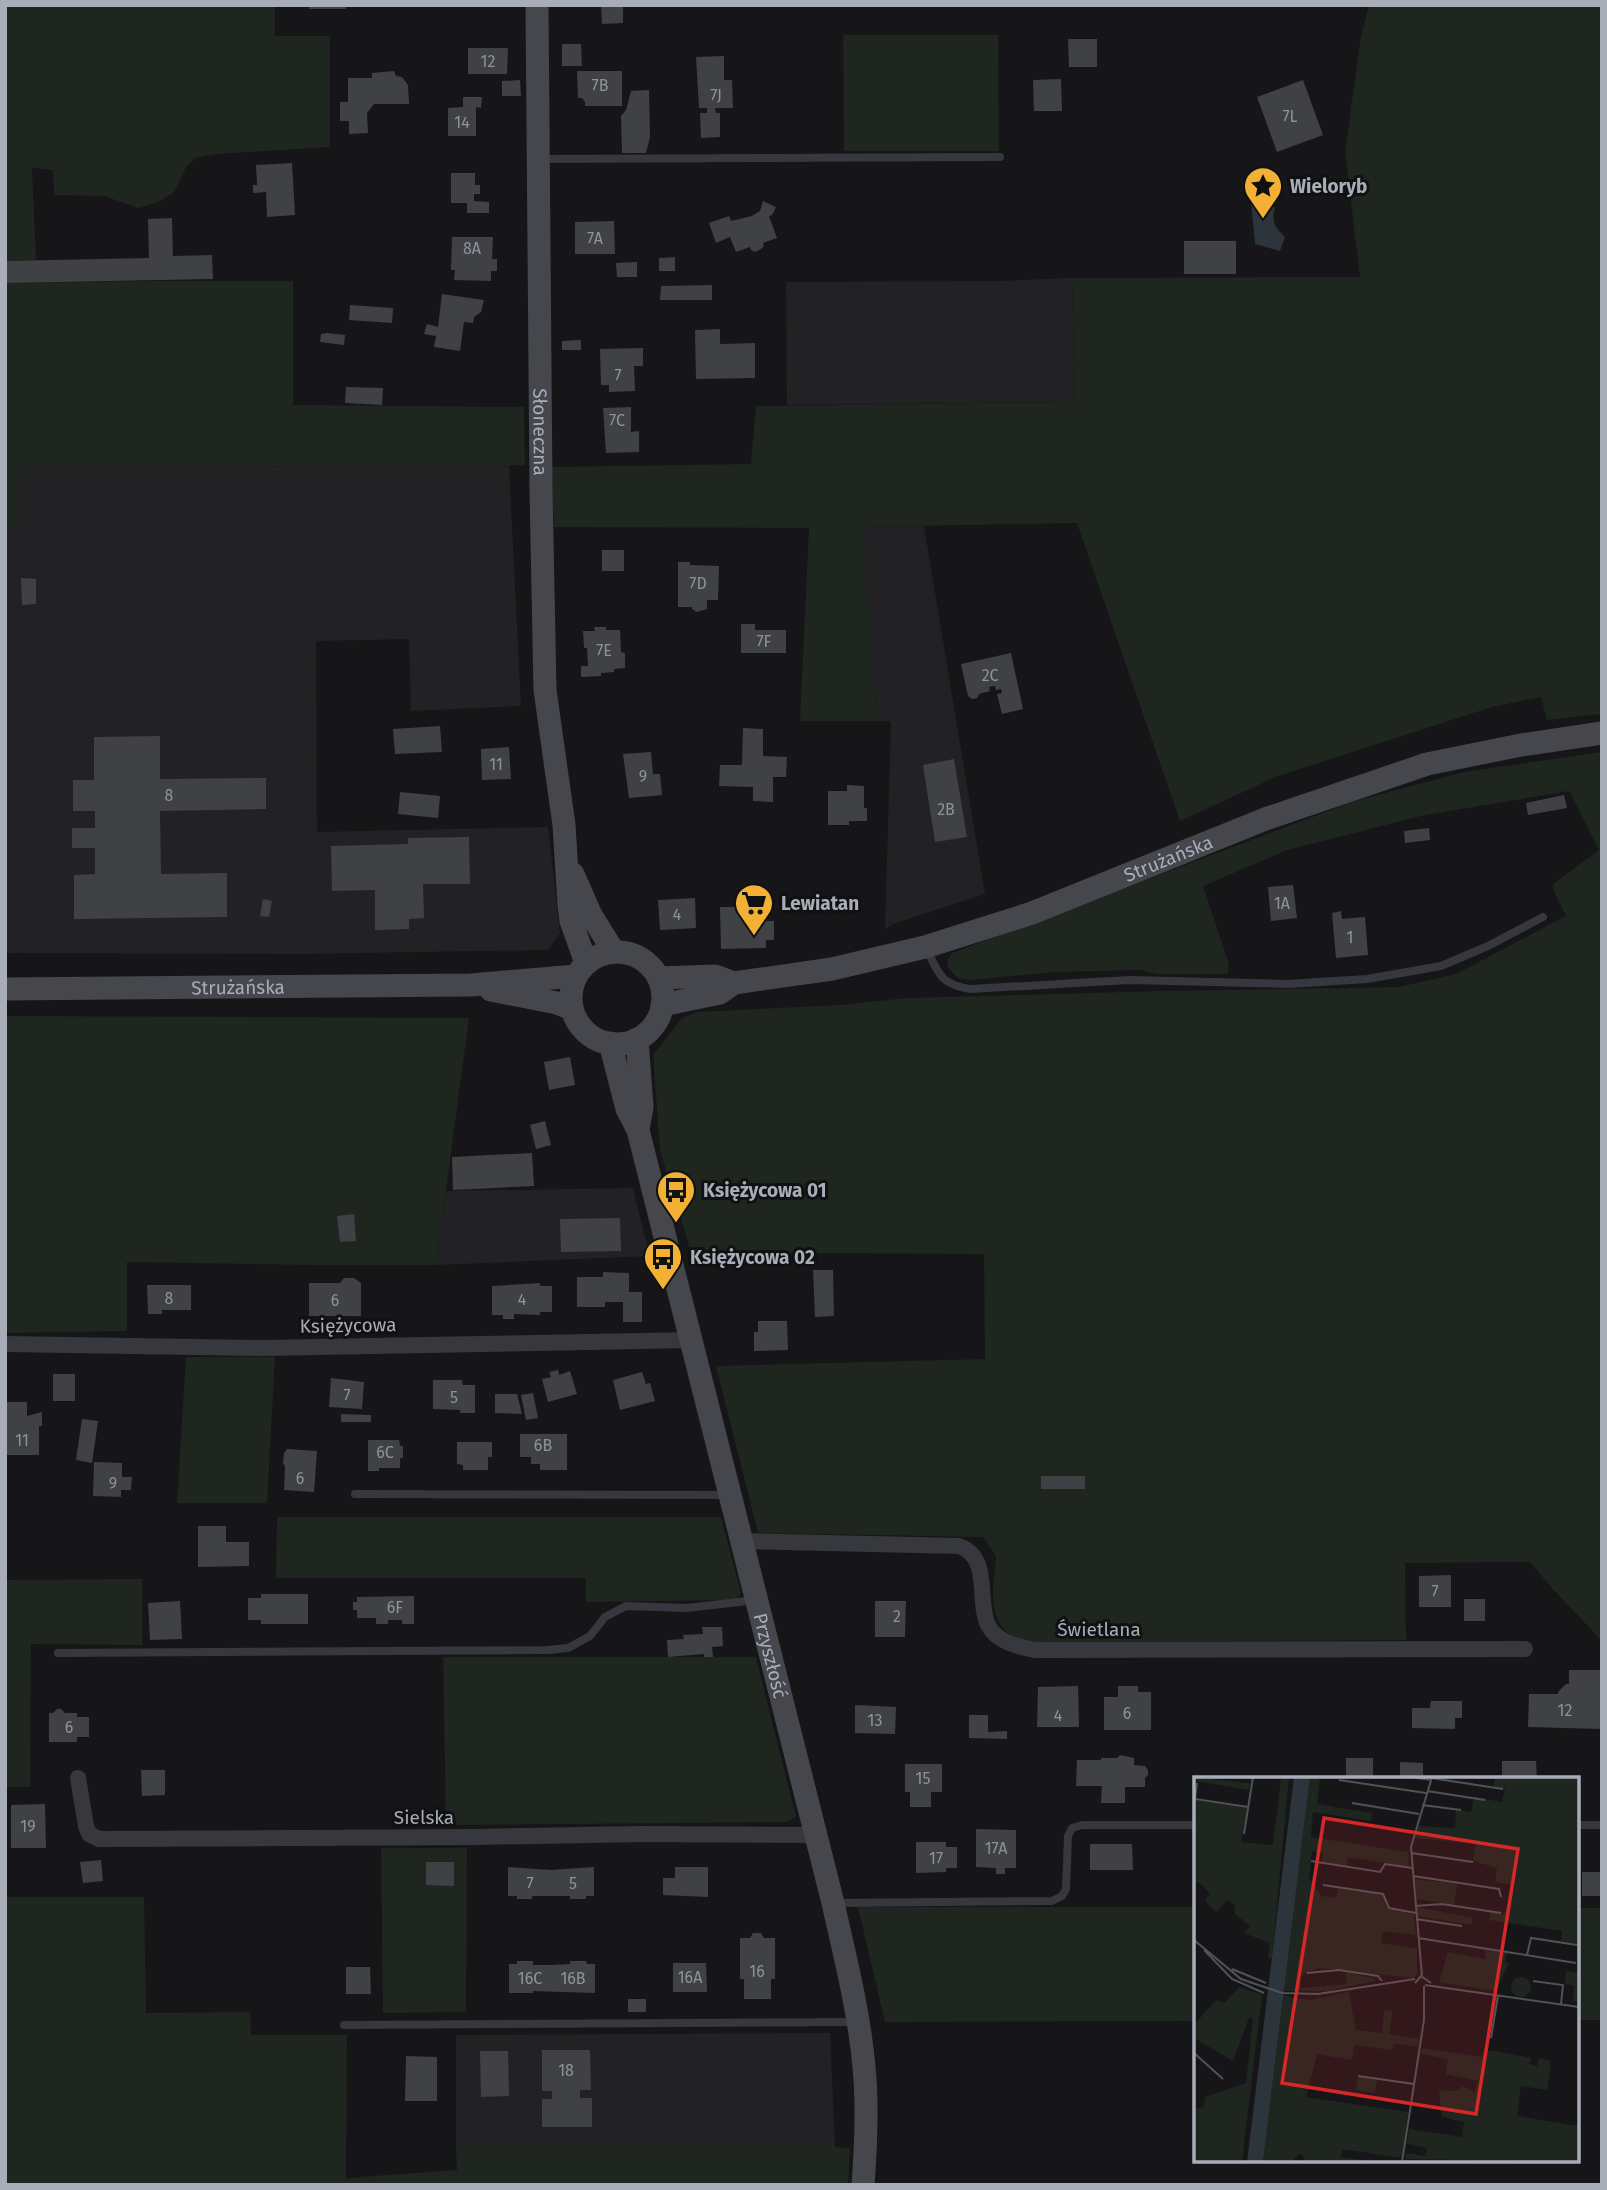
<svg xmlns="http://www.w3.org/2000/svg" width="1607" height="2190" font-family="'Fira Sans',sans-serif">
<rect width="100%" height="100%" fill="#161618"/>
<!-- built -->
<g fill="#222225">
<polygon points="1072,278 1075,402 787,405 786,282 1000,281"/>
<polygon points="509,465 521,706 411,711 409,639 316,641 317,832 548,827 560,933 548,950 298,954 5,953 5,527 20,526 19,468"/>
<polygon points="924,526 985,894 893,924 885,929 891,721 877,721 862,527"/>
<polygon points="633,1188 650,1256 436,1265 446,1191"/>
<polygon points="830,2033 835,2147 456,2147 456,2035"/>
</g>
<!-- green -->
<g fill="#1e261f">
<polygon points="5,5 275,5 275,36 330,36 330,147 216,154 195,158 186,167 175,191 161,201 138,208 104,196 54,195 53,170 32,168 36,260 5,261"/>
<polygon points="1369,5 1602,5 1602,714 1547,720 1541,697 1492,707 1278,776 1180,821 1077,523 863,527 877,721 800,721 809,528 554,527 551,467 751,464 756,406 1075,402 1072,278 1360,277 1345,152 1361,36"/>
<polygon points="843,35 998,35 999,151 844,151"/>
<polygon points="150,281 293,281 293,405 524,407 525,465 20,468 20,527 5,527 5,283"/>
<path d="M1602,752V1641L1551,1587L1530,1562L1405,1563L1406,1640L1033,1642C1028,1640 1021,1640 1016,1638C984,1623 994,1583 996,1556L983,1537L758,1533L716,1366L985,1359L984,1254L802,1253L692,1255L660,1151L653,1055L682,1018L697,1012L841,1005L906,998L1163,991L1399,987L1456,974L1566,916L1554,892L1553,884L1599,850L1569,791L1425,815L1287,850L1203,886L1229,964L1228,974H1157L1139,970L1056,972L969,980L958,978L947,967L948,960L952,953L1355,801L1464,772Z"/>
<polygon points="5,1016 469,1018 436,1265 317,1265 127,1262 127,1331 5,1333"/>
<polygon points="186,1357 275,1357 267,1503 177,1503"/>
<polygon points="277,1517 721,1517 741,1593 737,1599 731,1600 586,1602 586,1578 276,1578"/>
<polygon points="142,1579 142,1645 31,1644 30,1787 5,1787 5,1580"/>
<polygon points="443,1657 756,1657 796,1817 786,1822 446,1825"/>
<polygon points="381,1848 467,1848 466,2012 383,2013"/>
<polygon points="5,1897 144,1897 146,2013 250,2012 251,2035 347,2035 346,2178 457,2170 456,2147 835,2147 850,2148 848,2185 5,2185"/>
<polygon points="858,1907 1196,1907 1196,2021 885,2022"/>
<rect x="1577" y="1908" width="25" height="112"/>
</g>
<!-- water -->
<path fill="#2c353c" d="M1260,188L1263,199L1275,208C1271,222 1275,227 1285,237L1280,251L1255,244L1250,190Z"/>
<!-- building -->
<g fill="#404145">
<polygon points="309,5 345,5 346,9 309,9"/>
<polygon points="601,5 623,5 623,23 602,24"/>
<polygon points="1068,39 1097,39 1097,67 1069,67"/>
<polygon points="562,44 581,44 582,66 562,66"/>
<polygon points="468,48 508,48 507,74 468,74"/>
<polygon points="724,56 724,80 732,80 733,108 715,108 716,113 720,113 720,137 701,138 700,113 707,113 707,108 699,108 696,57"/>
<polygon points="394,71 396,76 402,77 408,85 409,104 374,104 367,113 368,133 349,134 349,121 340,121 340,102 348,102 348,78 372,78 372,73"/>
<polygon points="577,71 622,71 622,106 585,106 585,102 582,98 578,98"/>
<polygon points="1061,79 1062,111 1034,111 1033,80"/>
<polygon points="520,80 521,96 502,96 502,81"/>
<polygon points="1303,80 1323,135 1277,152 1257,97"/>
<polygon points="649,90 650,137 646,153 622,153 621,116 626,110 631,91"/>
<polygon points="463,97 482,97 481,108 476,107 476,136 448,136 448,108 463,107"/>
<polygon points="292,163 295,215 267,217 266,192 253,193 253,185 257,185 256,165"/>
<polygon points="451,173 475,173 475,185 480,185 480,194 474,194 474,201 489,202 489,213 467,213 467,203 451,203"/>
<polygon points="763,201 776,207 772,215 769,216 777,238 763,243 764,246 761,249 755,252 751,250 750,247 736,252 730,237 716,243 709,223 729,216 731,221 752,216 760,211"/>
<polygon points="172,218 173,256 212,255 213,279 5,283 5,261 149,258 148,219"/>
<polygon points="614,221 615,254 575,254 575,222"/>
<polygon points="452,237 493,237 492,259 497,259 497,271 491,271 491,281 454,280 455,270 451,270"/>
<rect x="1184" y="241" width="52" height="33"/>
<polygon points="675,257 675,271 659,271 659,258"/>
<polygon points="637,262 637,277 617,277 616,263"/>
<polygon points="712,285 712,300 660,300 661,286"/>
<polygon points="442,294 484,300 481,312 474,317 473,323 464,322 460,351 434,347 436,336 424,334 427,324 438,327"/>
<polygon points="350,305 393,308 392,323 349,320"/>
<polygon points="720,329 720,344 755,343 755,378 696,379 695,330"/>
<polygon points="327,333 345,335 344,345 320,342 321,334"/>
<polygon points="581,340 581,350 562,350 562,341"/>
<polygon points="643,348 643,366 634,366 635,391 609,392 609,385 601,385 600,349"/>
<polygon points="346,387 383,388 382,405 345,403"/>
<polygon points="631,407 631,432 639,431 639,452 606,453 603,408"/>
<rect x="602" y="550" width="22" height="21"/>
<polygon points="678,562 690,562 690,565 719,566 718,600 707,600 707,609 697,612 692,609 692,607 678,607"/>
<polygon points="21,578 36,579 36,604 22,605"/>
<polygon points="741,624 755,624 755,630 786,630 786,653 741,653"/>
<polygon points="594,627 606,627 606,630 620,630 621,652 625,653 625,668 614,669 614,672 601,673 601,676 581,677 581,666 588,666 587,648 584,648 583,631 595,631"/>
<polygon points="1011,653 1023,709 1002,714 997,694 1002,693 1001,689 996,690 995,686 989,687 990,691 979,694 977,698 972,699 968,696 961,664"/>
<polygon points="440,726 442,752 395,754 393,729"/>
<polygon points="743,728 763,729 763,756 787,757 786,777 773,777 773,802 753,801 753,787 719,786 720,765 742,765"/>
<polygon points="160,736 160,779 266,778 266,809 160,811 161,874 227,873 227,917 74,919 74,875 95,874 95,848 72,848 72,828 95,828 95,811 73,811 73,780 94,780 94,737"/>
<polygon points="509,747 511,779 482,780 481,749"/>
<polygon points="651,752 653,774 660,774 662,795 629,798 623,754"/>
<polygon points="954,759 967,837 935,842 923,765"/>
<polygon points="847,785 864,786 864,808 867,808 867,821 849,821 849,825 828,825 828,791 847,791"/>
<polygon points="400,792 440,796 438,818 398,814"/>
<polygon points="1564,795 1567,808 1528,815 1526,803"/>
<polygon points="1429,828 1430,840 1405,843 1404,831"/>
<polygon points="469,837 470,884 423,884 424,918 409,919 409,929 375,930 375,890 332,891 331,846 408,844 408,838"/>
<polygon points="1293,885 1297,918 1271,921 1268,887"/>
<polygon points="695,898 696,928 660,930 658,900"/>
<polygon points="263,899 272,901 269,917 260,916"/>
<polygon points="720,907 763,907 763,921 774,921 774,940 766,940 766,948 721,949"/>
<polygon points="1341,911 1342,919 1365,917 1368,955 1336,958 1332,913"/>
<polygon points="570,1057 575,1085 549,1090 544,1062"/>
<polygon points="545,1121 551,1145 536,1149 530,1125"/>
<polygon points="532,1153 534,1186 453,1190 452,1157"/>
<polygon points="354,1214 356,1241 340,1242 337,1216"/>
<polygon points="620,1218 621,1251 561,1252 560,1219"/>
<polygon points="813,1270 833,1270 834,1316 815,1317"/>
<polygon points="603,1272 629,1273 629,1292 642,1292 642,1322 623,1322 623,1302 605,1302 605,1307 577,1307 577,1277 603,1277"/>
<polygon points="344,1278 354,1278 361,1283 361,1316 309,1316 309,1283 340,1283"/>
<polygon points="540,1283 540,1286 552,1286 552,1312 540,1312 540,1315 514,1314 514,1319 503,1319 503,1315 492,1315 492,1286"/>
<polygon points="147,1285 191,1285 191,1310 162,1310 162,1314 148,1314"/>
<polygon points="758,1321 787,1321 788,1350 754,1351 754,1332 758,1332"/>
<polygon points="558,1370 559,1375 570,1371 577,1394 548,1402 542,1379 551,1377 549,1372"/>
<polygon points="642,1372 646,1384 650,1383 655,1401 620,1410 613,1380"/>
<rect x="53" y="1374" width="22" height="27"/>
<polygon points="331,1378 364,1382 362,1409 329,1407"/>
<polygon points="433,1380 462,1380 463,1385 475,1385 475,1413 460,1413 460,1410 433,1409"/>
<polygon points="533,1393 538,1418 526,1420 521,1395"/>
<polygon points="495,1394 517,1394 522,1414 495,1413"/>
<polygon points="5,1402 27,1402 27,1416 42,1412 42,1426 39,1426 39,1455 5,1455"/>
<polygon points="341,1414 371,1415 371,1422 341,1422"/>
<polygon points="82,1419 98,1421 92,1463 76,1460"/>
<polygon points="520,1434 567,1434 567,1470 540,1470 540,1464 531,1464 531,1457 520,1457"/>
<polygon points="368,1440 399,1440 400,1446 403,1446 403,1458 400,1458 400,1468 379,1468 379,1471 368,1471"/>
<polygon points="457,1442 492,1442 492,1457 488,1457 488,1470 463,1470 463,1465 457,1464"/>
<polygon points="287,1449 317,1451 314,1492 284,1490 285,1466 283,1463 284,1453"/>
<polygon points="94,1462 122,1463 122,1477 132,1477 131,1490 121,1490 121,1497 93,1496"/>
<rect x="1041" y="1476" width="44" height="13"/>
<polygon points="198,1526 226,1526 226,1542 249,1542 249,1566 198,1567"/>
<polygon points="1451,1575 1451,1607 1419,1607 1419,1576"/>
<polygon points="261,1594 308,1594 308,1624 261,1624 261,1620 248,1620 248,1598 261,1598"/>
<polygon points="414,1596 414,1624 402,1624 402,1620 388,1620 388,1624 376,1624 376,1618 357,1618 357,1610 353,1610 353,1602 357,1602 357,1597"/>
<rect x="1464" y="1599" width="21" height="22"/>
<polygon points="180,1601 182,1639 150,1640 148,1603"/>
<polygon points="875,1601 906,1601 905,1637 875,1637"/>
<polygon points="702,1627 722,1627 723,1646 712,1647 713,1657 704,1657 704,1654 668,1657 667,1640 684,1639 683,1635 703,1634"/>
<polygon points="1569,1670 1601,1670 1602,1729 1528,1727 1529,1694 1558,1694 1558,1692 1566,1684 1569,1684"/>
<polygon points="1078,1686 1079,1727 1037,1727 1038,1687"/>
<polygon points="1118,1686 1138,1686 1138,1692 1151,1692 1151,1730 1104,1730 1104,1697 1118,1697"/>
<polygon points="1431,1701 1462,1701 1462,1718 1455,1718 1455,1729 1412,1728 1412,1708 1430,1708"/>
<polygon points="855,1705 896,1707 895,1734 855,1733"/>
<polygon points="57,1709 61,1709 65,1713 77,1713 77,1717 89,1717 89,1737 77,1737 77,1742 49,1742 49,1713 53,1713"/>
<polygon points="969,1715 988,1715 988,1732 1007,1731 1007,1739 969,1738"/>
<polygon points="1120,1755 1134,1758 1134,1765 1145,1766 1148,1770 1148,1775 1145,1778 1145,1787 1125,1787 1125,1803 1101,1803 1102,1786 1076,1786 1077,1760 1101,1760 1101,1758 1117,1758"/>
<rect x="1346" y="1758" width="27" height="21"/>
<polygon points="1502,1761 1536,1761 1537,1779 1502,1779"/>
<polygon points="1400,1762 1423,1763 1423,1775 1416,1775 1416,1779 1400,1779"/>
<polygon points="905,1764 942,1764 942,1792 931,1792 931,1807 910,1807 910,1792 905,1792"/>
<polygon points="141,1770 165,1770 165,1795 142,1796"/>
<polygon points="45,1804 46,1848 11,1848 11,1805"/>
<polygon points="976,1829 1016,1830 1016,1868 1005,1868 1005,1874 996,1874 996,1868 976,1867"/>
<polygon points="916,1842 946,1842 946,1847 957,1847 957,1868 946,1868 946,1872 916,1873"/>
<polygon points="1090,1844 1132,1844 1133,1870 1090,1870"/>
<polygon points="101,1860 103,1881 83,1883 80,1862"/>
<polygon points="426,1862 454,1862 454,1886 426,1885"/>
<polygon points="508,1867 551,1870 594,1867 594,1896 586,1896 586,1899 570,1899 570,1896 532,1896 532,1899 517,1899 517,1896 508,1896"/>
<polygon points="675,1867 708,1867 708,1897 663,1895 663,1878 675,1878"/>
<rect x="1582" y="1872" width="20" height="24"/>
<polygon points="753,1933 761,1933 764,1938 775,1938 775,1979 771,1979 771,1999 744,1999 744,1979 740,1979 740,1938 750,1938"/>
<polygon points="517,1961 533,1961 533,1965 552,1965 570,1964 570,1961 586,1961 587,1964 595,1964 595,1993 533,1991 533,1993 509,1993 509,1964 517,1964"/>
<polygon points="673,1963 706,1963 707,1992 673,1992"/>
<polygon points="346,1967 370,1967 371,1994 346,1994"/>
<rect x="628" y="1999" width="18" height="13"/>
<polygon points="542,2050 590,2050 591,2090 580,2090 580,2098 592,2098 592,2127 542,2127 542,2099 552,2099 552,2091 542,2091"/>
<polygon points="480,2051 508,2051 509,2096 481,2097"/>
<polygon points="406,2056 437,2057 437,2101 405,2101"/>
</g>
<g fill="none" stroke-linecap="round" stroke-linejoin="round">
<!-- lane -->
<g stroke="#37383d" stroke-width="8">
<polyline points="541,159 1000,157"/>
<path d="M926,948C939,973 939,984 970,989L1130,980L1288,984L1367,979L1441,966L1488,946L1543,917"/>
<polyline points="355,1494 728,1495"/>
<polyline points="58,1653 548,1650 568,1648 590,1636 605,1617 626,1606 687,1608 755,1600"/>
<polyline points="1577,1825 1602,1825"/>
<polyline points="834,1903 1052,1901 1062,1896 1066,1889 1068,1836 1072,1828 1082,1825 1196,1825"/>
<polyline points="344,2025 855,2022"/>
</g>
<!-- street -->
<g stroke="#37383d" stroke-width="16">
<polyline points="5,1344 262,1348 692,1340"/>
<path d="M743,1541L959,1546C992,1558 976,1599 988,1625C996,1642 1019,1647 1035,1650L1525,1649"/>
<polyline points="78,1778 86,1826 89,1834 99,1839 473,1837 641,1834 817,1835"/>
</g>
<!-- secondary -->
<g stroke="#45474d" stroke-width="23">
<path id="s1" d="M537,5L541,489L545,690L564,825L569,905L571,921L586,963"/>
<polyline points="573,874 591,915 614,952"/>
<circle cx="617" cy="998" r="46"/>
<path id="s2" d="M659,978L715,976L734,983L832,969L925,947L1032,913L1268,818L1427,764L1521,745L1602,733"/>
<path id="s3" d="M5,989L471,985L576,976"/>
<polyline points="491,990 557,1003 572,1009"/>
<polyline points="662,1005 720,993 734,983"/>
<polyline points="637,1039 642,1107 638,1130"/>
<path id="s4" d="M610,1043L627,1109L638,1130L833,1903C845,1957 859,2011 864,2067C868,2106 866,2145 863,2185"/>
</g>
</g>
<!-- icons -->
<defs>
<symbol id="sight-pin" viewBox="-11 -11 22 30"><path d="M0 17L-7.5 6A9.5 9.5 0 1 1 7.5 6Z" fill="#f2b134" stroke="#111113"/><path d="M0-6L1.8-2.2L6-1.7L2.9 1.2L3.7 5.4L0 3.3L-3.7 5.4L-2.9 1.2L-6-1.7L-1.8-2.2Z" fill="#111"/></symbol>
<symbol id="supermarket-pin" viewBox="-11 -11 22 30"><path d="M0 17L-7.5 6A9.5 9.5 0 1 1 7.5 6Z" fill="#f2b134" stroke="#111113"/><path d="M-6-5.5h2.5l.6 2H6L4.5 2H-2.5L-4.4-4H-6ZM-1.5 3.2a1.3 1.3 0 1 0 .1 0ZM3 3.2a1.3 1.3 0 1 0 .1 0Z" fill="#111"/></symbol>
<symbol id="bus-pin" viewBox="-11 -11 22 30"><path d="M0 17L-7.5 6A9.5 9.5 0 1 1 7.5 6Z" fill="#f2b134" stroke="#111113"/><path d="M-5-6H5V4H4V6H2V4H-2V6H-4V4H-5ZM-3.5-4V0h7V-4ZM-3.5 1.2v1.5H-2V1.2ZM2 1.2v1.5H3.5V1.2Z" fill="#111"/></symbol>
</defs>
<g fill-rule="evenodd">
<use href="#sight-pin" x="1241" y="164" width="44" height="60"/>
<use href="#supermarket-pin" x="732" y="881" width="44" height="60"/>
<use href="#bus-pin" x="654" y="1168" width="44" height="60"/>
<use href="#bus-pin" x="641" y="1235" width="44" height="60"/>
</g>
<g text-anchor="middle" stroke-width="6" stroke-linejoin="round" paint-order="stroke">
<!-- number labels -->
<g font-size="16" fill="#8e929b">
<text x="488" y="67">12</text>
<text x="600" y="91">7B</text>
<text x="716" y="101">7J</text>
<text x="1290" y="122">7L</text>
<text x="462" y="128">14</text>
<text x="595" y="244">7A</text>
<text x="472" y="254">8A</text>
<text x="618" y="381">7</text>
<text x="617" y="426">7C</text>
<text x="698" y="589">7D</text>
<text x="764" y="647">7F</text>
<text x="604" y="656">7E</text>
<text x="990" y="681">2C</text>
<text x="496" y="770">11</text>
<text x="643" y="782">9</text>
<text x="169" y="801">8</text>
<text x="946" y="815">2B</text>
<text x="1282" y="909">1A</text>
<text x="677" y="920">4</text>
<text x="1350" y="943">1</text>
<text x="169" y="1304">8</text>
<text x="522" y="1305">4</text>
<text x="335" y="1306">6</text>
<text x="347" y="1401">7</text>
<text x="454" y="1403">5</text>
<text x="22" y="1446">11</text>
<text x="543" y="1451">6B</text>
<text x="385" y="1458">6C</text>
<text x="300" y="1484">6</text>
<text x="113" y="1489">9</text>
<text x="1435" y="1597">7</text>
<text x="395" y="1613">6F</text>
<text x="897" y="1622">2</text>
<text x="1565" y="1716">12</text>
<text x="1127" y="1719">6</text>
<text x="1058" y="1721">4</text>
<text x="875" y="1726">13</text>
<text x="69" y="1733">6</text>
<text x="923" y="1784">15</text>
<text x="28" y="1832">19</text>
<text x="996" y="1854">17A</text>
<text x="936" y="1864">17</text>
<text x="530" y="1889">7</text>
<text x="573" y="1889">5</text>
<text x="757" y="1977">16</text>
<text x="690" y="1983">16A</text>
<text x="530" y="1984">16C</text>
<text x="573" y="1984">16B</text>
<text x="566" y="2076">18</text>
</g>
<!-- poi labels -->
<g font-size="19" font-weight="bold" fill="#a8adb8" stroke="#111113" text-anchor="start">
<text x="1290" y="193">Wieloryb</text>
<text x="781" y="910">Lewiatan</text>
<text x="703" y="1197">Księżycowa 01</text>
<text x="690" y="1264">Księżycowa 02</text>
</g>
<!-- street labels -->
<g font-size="19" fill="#a8adb8" stroke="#111113">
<text dy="7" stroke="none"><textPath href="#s1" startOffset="427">Słoneczna</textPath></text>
<text dy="7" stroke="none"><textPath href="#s2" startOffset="530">Strużańska</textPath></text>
<text dy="7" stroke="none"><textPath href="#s3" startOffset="233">Strużańska</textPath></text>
<text transform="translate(348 1325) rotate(-1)" y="7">Księżycowa</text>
<text x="1099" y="1636">Świetlana</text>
<text dy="7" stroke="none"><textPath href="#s4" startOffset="634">Przyszłość</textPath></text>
<text x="424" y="1824">Sielska</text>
</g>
</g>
<!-- overview -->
<g transform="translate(1194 1777)">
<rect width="385" height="385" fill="#161618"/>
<path d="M0,0L56,6L55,13L0,4ZM87,0H95L78,181L74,182L76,166L50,156L56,149L41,137L40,128L33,123L22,135L11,124L16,116L4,105L0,110V23L53,31L47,65L79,68ZM116,0H126L123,27L178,36L177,44L119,35L117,60L214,75L215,90L154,80L152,89L128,85L129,76L118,74L115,100L127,119L142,121L144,111L189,118L193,132L220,137L222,158L189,154L187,166L223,172V197L219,201L125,191L110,196L105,203L108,211L153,207L152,195L185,203L134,214H89ZM301,0H385V187L384,167L367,164L368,154L295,143L297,135L310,137L321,108L301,105L303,91L279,84L282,67L221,61L223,49L261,51L262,33L277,35L280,20L308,25L311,12L299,10ZM221,102L263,107L260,128L223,122ZM223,130L279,141L278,148L224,139ZM292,173L313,176L311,185L315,186L302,214L245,205L254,175L291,182ZM372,194L385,196V225L379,224L380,209L371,207ZM317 210a10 10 0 1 1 20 0a10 10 0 1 1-20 0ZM45,210L68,218L48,385H0V332L10,330L11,320L52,306L59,241H55L39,284L0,261V248L22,223L31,226ZM155,215L162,253L188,256L190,233L199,234L195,257L225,262L224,270L200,266L198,273L160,268L158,283L123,277L112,320L214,335L208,381L148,372L147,380L182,385H113L106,376L97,385H69L89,218L115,223ZM228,271L288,280L290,273L301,274L337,281L335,287L343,289L345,281L357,284L353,313L327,309L323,339L385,349V385L211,382L212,376L231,379L233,371L213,367L215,352L268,360L270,345L248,340L245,313L262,314L269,309L281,316L283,305H288L252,297L254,282L227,277ZM164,299L183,302L181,316L162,313Z" fill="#1e261f"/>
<path d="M100,0H116L94,179L69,385H53Z" fill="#2c353c"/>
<path fill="none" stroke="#505258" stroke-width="2" d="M216,0L237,3M237,1L309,12M145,3L232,16M3,6L1,22L54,30M233,14L291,23M158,26L225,37M228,28L267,33M50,57L59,0M217,76L279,85M117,84L186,95L191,87L218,91M219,99L305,112L307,120M129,108L189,117L195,131L222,136M221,129L248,127L307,136M222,142L268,149M224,161L382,186M0,163L47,202L88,216L124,217L221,202M10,173L38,202L70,216M333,178L337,161L383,168M38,192L72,206M113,196L145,193L184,199L188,204M228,199L217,70L238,0M339,204L369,208L367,227M221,206L227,199L237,206M231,208L385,230M297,261L304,219M0,276L29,302M164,299L220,307M208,385L230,243V209"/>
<path fill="#d62828" fill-opacity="0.15" stroke="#d62828" stroke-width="3.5" d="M130,41L324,72L282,337L88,306Z"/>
<rect width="385" height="385" fill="none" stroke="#a8adb8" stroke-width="3.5"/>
</g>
<!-- border -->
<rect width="1607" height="2190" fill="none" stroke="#a8adb8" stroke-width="14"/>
</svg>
